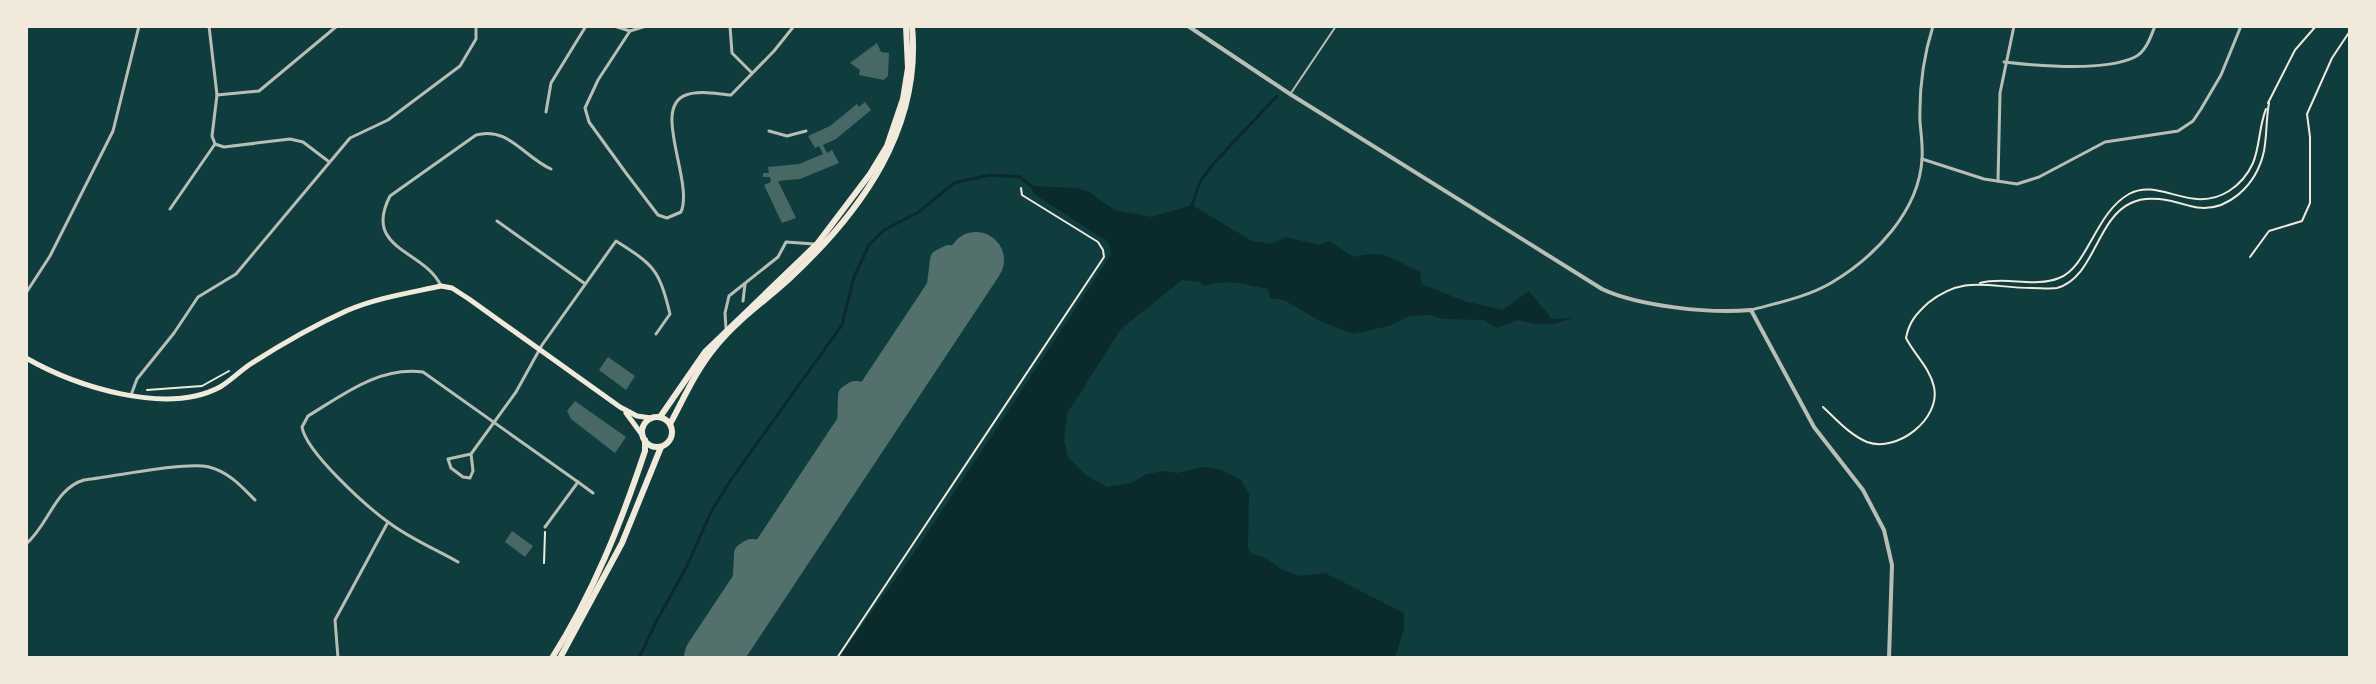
<svg xmlns="http://www.w3.org/2000/svg" width="2376" height="684" font-family="'Noto Sans',sans-serif">
<rect width="100%" height="100%" fill="#0f3d3e"/>
<!-- water -->
<path fill="#0a2a2b" d="M1031,186L1078,188L1089,192L1115,210L1151,217L1192,205L1252,241L1271,244L1286,237L1319,245L1329,241L1354,257C1388,248 1393,261 1420,272L1422,284L1464,301L1503,310L1529,291L1552,319L1573,318L1554,324H1536L1517,320L1497,328L1484,320L1444,319L1429,315L1410,316L1389,326L1353,334L1320,321L1284,300L1270,298L1268,289C1245,285 1228,278 1205,286L1200,282L1182,280L1120,330L1067,414L1064,440L1068,457L1086,475L1107,487L1131,483L1147,474L1164,471L1177,473L1203,467L1222,470L1241,480L1249,494L1248,547L1251,554L1266,558L1281,569L1299,576L1325,573L1404,613V629L1395,658H839L916,550L1111,255L1110,245L1105,240L1034,194Z"/>
<g fill="none" stroke-linecap="round" stroke-linejoin="round">
<!-- stream -->
<g stroke="#0a2a2b" stroke-width="3">
<polyline points="1192,205 1200,182 1213,164 1277,96"/>
<polyline points="639,658 656,622 687,566 711,512 730,481 842,325 854,277 869,245 884,230 919,212 954,183 990,175 1020,177 1031,186"/>
</g>
<!-- taxiway -->
<g stroke="#53706d" stroke-width="22">
<polyline points="933,325 941,260 949,256 963,260 969,273 965,286 954,294"/>
<polyline points="847,455 849,396 855,392 870,394 879,405 878,417 866,427"/>
<polyline points="742,612 745,554 751,550 765,551 775,563 773,575 761,584"/>
</g>
<!-- runway -->
<polyline stroke="#53706d" stroke-width="56" points="712,658 976,260"/>
</g>
<!-- building -->
<g fill="#486865">
<polygon points="877,43 881,52 889,53 888,76 884,80 859,75 860,70 850,63"/>
<polygon points="865,102 871,110 836,139 823,145 827,153 832,150 839,163 800,179 778,181 796,218 782,223 764,185 771,182 770,177 763,177 763,173 769,173 768,167 799,164 823,154 819,146 815,148 808,136 830,126 857,104 859,107"/>
<polygon points="608,357 635,376 626,390 599,370"/>
<polygon points="575,401 626,437 615,453 571,419 567,411"/>
<polygon points="512,531 533,546 525,557 505,542"/>
</g>
<g fill="none" stroke-linecap="round" stroke-linejoin="round">
<!-- path -->
<g stroke="#f1e9da" stroke-width="2">
<polyline points="2268,103 2295,50 2316,26"/>
<polyline points="2250,257 2269,231 2302,221 2310,203 2310,137 2307,114 2332,58 2350,31"/>
<path d="M1980,283C2005,276 2035,288 2059,278C2088,267 2095,213 2129,194C2160,177 2191,215 2229,191C2240,184 2248,174 2253,163C2260,146 2259,126 2266,109"/>
<polyline points="147,390 202,386 229,371"/>
<path d="M1823,407C1837,420 1850,435 1867,442C1897,453 1941,419 1934,387C1930,368 1914,354 1906,338C1909,322 1916,314 1928,303C1965,274 1989,288 2032,288C2040,288 2050,289 2057,288C2095,277 2096,219 2131,203C2149,194 2172,201 2190,206C2227,216 2257,184 2264,151C2267,135 2266,119 2269,103"/>
<polyline points="544,563 545,532"/>
<polyline points="837,658 1104,257 1103,250 1098,242 1022,195 1021,188"/>
</g>
<!-- service -->
<polyline stroke="#b8beb3" stroke-width="2" points="1291,93 1336,26"/>
<!-- minor -->
<g stroke="#b8beb3" stroke-width="3">
<polyline points="209,26 217,95 212,136 215,144 224,147 290,139 303,142 328,161"/>
<polyline points="614,26 630,31 646,26"/>
<polyline points="730,26 732,53 752,73"/>
<path d="M630,31L598,80L585,108L589,122L626,173L658,215L667,218L681,212C694,182 651,107 686,95C700,90 717,94 731,95L774,51L794,26"/>
<path d="M2004,62C2039,66 2104,72 2135,57C2146,52 2151,36 2155,26"/>
<polyline points="217,95 259,91 337,26"/>
<polyline points="546,112 551,83 586,26"/>
<polyline points="769,131 787,136 806,131"/>
<polyline points="1922,159 1984,179 2017,184 2039,177 2105,142 2178,131 2193,121 2201,109 2221,75 2241,26"/>
<polyline points="1998,181 2000,93 2014,26"/>
<polyline points="170,209 215,144"/>
<polyline points="497,221 584,283"/>
<path d="M441,286C425,250 362,250 390,196L476,135C508,126 524,157 551,169"/>
<polyline points="26,293 50,256 113,131 139,26"/>
<polyline points="743,301 745,284"/>
<path d="M1751,310C1777,303 1807,297 1831,283C1875,257 1919,211 1922,159C1923,147 1921,134 1920,122C1919,89 1923,58 1933,26"/>
<polyline points="726,329 725,313 729,296 778,257 786,242 814,244"/>
<polyline points="131,395 137,379 174,333 198,297 236,274 350,138 388,120 460,66 476,39 476,26"/>
<path d="M471,454L473,471L470,478L463,477L451,468L448,459L471,454L516,392L542,345L616,241C654,265 659,269 670,314L656,334"/>
<polyline points="578,482 593,493"/>
<path d="M26,544C48,526 55,488 84,480C111,477 187,461 209,467C229,472 242,487 255,500"/>
<path d="M458,562C435,549 409,538 388,522C366,506 306,452 302,427L308,416C344,394 380,366 423,372L578,482L545,527"/>
<polyline points="338,658 335,620 388,522"/>
</g>
<!-- tertiary -->
<path stroke="#b8beb3" stroke-width="4" d="M1188,26L1290,94L1602,289C1638,306 1710,314 1751,310L1814,427L1863,490L1884,530L1892,565L1889,658"/>
<!-- secondary -->
<g stroke="#f1e9da" stroke-width="5">
<path d="M26,358C75,386 166,416 220,387C230,381 239,372 249,365C280,345 313,326 346,311C376,298 409,293 441,286L452,288L469,299L620,407L637,416L651,418"/>
<polyline points="626,413 643,436"/>
</g>
<!-- primary -->
<g stroke="#f1e9da" stroke-width="6">
<circle cx="657" cy="432" r="15"/>
<polyline points="660,417 705,352 817,244 870,174 887,146 903,99 908,68 906,26"/>
<path d="M670,424C684,398 697,368 717,345C737,320 765,301 789,279C861,212 922,129 912,26"/>
<path d="M552,658C593,594 621,523 645,451V440"/>
<polyline points="560,658 622,543 661,447"/>
</g>
</g>
<!-- border -->
<rect width="2376" height="684" fill="none" stroke="#f1e9da" stroke-width="56"/>
</svg>
